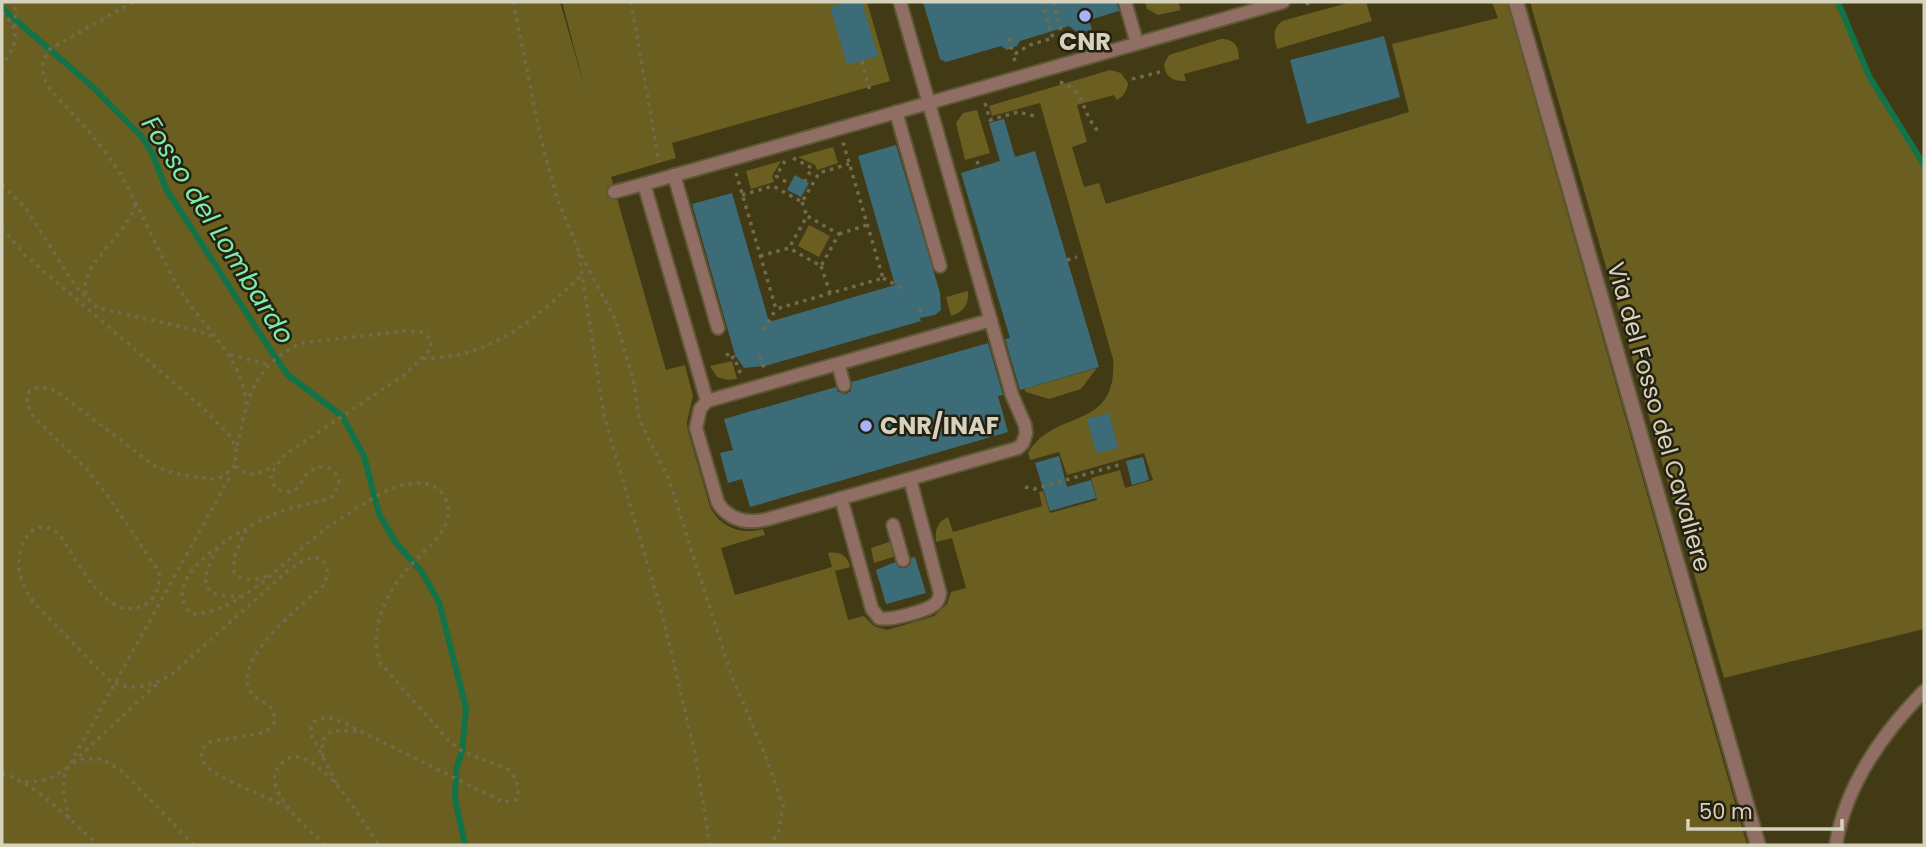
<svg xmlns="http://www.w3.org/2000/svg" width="1926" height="847" font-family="Poppins,sans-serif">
<rect width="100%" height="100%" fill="#413a15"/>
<!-- green -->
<g fill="#6a5e21">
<path d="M2,2H560L584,85L562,2H867L890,81L672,143L676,158L611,177L666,370L685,365L693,396L687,422L688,431L710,507C721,528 741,535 763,529L765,535L721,548L735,595L832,567L828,553C839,551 848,555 850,567L835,571L848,620L864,616L874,626L887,630L934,616L947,604L951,592L966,588L952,538L936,542C935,530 937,522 948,517L953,532L1042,506L1039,492L1043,491L1050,513L1097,500L1091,478L1120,470L1125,488L1153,480L1144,453L1067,475L1059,452L1030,460L1028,453C1055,407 1118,432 1113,359L1040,103L992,116L989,106L1110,70L1121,73L1128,83C1127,91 1124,96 1117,100L1114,95L1077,105L1087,142L1072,147L1084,187L1099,183L1106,204L1409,112L1392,44L1498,18L1492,2H1507L1747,845H2Z"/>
<polygon points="1145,2 1178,2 1181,10 1158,15 1147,9"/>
<path d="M1351,2H1366L1372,21L1277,49C1274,38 1272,29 1282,21Z"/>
<polygon points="1530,2 1838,2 1869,76 1924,165 1924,629 1724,678"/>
<path d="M1221,39C1235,39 1239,47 1239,59L1184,74L1186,81C1173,82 1165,77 1164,64L1169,55Z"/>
<polygon points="977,110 990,153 965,160 956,123 963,113"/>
<polygon points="833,147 838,163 817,170 815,165 798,157"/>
<polygon points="781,161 772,176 774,182 751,189 746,171"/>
<polygon points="809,225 830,236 819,257 798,246"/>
<path d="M968,291C969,304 964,312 951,316L946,297Z"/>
<polygon points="732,361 737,379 728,380 717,377 710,366"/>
<polygon points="1097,368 1081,389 1049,399 1026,392 1024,389"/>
<polygon points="892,541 896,556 874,563 871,548"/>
</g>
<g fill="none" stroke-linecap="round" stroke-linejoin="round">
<!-- stream -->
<g stroke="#127248" stroke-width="6">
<polyline points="1838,2 1869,76 1924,165"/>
<polyline points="2,8 94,88 142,137 152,153 166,189 275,357 288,375 342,416 364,456 379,514 396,543 421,571 439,602 466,708 462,751 456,771 455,799 465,845"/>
</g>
</g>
<!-- building -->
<g fill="#3d6c79">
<polygon points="849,2 862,2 878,56 847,65 830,7"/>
<polygon points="923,2 1116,2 1119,11 1089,20 1092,30 1078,33 1069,26 1020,41 1017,46 1007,50 1001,46 946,62 940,59"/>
<polygon points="1384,36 1400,97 1307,124 1290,60"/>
<polygon points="1004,119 1015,157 1035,151 1099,367 1020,390 1005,339 1010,338 961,173 1000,161 989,123"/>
<polygon points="896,145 940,293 941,310 935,315 920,318 921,321 765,366 744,368 735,355 692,204 732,193 769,322 895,285 858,156"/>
<polygon points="795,175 809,183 801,197 787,190"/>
<polygon points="988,343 1003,395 998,396 1008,432 750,507 742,479 728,483 720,453 733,450 724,419 836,387 838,392 846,394 851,391 852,382"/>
<polygon points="1109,413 1118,448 1096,453 1087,419"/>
<polygon points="1059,456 1067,487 1091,480 1096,498 1050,511 1035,463"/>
<polygon points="1143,457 1149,480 1132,485 1126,461"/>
<polygon points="915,557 926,593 886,604 876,570 895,562 900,568 906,568 911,563 911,558"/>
</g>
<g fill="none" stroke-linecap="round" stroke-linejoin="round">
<defs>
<g id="lane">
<path d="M900,2L1012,395L1025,425L1026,433L1023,443L1018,448L768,519C748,524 730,521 718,503L696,428L700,409L707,401L991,320"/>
<polyline points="1125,2 1137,43"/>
<polyline points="896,112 940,266"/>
<polyline points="674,175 718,328"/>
<polyline points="614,192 644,184"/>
<polyline points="838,364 844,385"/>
<polyline points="707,401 644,184 1283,2"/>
<path d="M841,498L872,609L879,618C889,621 928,611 936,603C939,600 939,598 940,593L910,479"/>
<polyline points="893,525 903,560"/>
<path d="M1836,845C1845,786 1884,732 1924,691"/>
</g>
<polyline id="street" points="1516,2 1758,845"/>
</defs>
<!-- lane casing -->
<use href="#lane" stroke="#5f5837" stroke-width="16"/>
<!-- street casing -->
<use href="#street" stroke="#5f5837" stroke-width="18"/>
<!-- path -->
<g stroke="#716b4b" stroke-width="3.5" stroke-dasharray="3.5 5" stroke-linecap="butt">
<path d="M133,2L50,49C40,64 41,73 49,88C75,117 105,146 124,180C144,216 159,255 180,290C204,329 243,357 246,405"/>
<polyline points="513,2 541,139 557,198 578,249 615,319 633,378 640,421 668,477 732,677 764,752 783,805 779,831 770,845"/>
<polyline points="631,2 659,162"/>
<polyline points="1053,2 1066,48"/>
<polyline points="1307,2 1309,8"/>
<path d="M2,12C22,32 17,44 2,65"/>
<polyline points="15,27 15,2"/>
<polyline points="1009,38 1013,55"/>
<polyline points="862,61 870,91"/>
<polyline points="1015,61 1013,55 1030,45 1053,38 1042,2"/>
<polyline points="1132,79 1160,72"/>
<path d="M1060,82C1088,93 1081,115 1100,133"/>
<polyline points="985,103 990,120 1018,112 1038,117"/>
<polyline points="793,158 812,168 805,181"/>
<polyline points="785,161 776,176 790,184"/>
<polyline points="977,161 980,170"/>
<polyline points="736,173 776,309 883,278 843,142"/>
<polyline points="2,185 25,207 76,287 86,297"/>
<polyline points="742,195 773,186 802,202 819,173 849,164"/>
<polyline points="802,202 807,216"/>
<path d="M135,204C130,237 56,278 98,308L191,329L212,336"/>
<path d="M2,228L25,255L203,408L230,436L236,448L235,465L223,477L213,479L176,474L156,467L55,390L40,387L29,391C25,400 28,407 32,415L86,468L107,495L159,572C160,583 158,594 149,602C110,631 77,560 60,535C35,512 17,543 19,568C20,581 27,592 34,603L108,679C130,693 151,687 172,674L290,569C297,565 303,560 311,558C329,555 330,574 323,586C303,604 231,660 250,691C259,706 274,698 275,722L269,729L262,733L209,742L201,751C202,757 203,763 207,767C221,780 266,796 285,806"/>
<polyline points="839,234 867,225"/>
<polyline points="579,254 604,416 663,617 695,754 710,845"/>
<polyline points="760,256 789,248 821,266 839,234 807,216 789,248"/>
<polyline points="1067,260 1077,257"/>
<polyline points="821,266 830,293"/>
<polyline points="883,278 903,289"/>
<polyline points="920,309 921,313"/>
<polyline points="764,330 776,309"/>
<polyline points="727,353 729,359 734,357 741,375"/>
<polyline points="230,355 266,364"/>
<polyline points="760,356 764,368"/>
<path d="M423,359C493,357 534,320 582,275"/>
<path d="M237,446C249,396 251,368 301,343L405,331L421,332L430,338L431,349L404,375L283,456L271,474L275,488C282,492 290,494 297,488C301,485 303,478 307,474C318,463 333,465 339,480L335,494L329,499C312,503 293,507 277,513C250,524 151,577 192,614C242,614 290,553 330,526C355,510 410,465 440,491C448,498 450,510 447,520C442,538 426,549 414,562C388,588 368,626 380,663L451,743L462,751L508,769C516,777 520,788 517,799L503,802L344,723C332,717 326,716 313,722L310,733L338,786"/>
<path d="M235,466C250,477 258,477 274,464"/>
<polyline points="1025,487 1034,489 1122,464"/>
<path d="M246,530L234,557V572C245,583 256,580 269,575"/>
<path d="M218,548C199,580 198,599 241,596"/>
<path d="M323,757C318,727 336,729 359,732"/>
<polyline points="73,762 157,684"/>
<path d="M2,773C40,787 68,818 98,845"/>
<path d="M25,782C43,782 54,778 69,766L232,473"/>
<polyline points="69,819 63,791 64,777 69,766 82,759 102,759 123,772 194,845"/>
<path d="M325,845C306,826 244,778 293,756C329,759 359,818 379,845"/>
</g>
<!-- lane -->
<use href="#lane" stroke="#916e63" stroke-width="12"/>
<!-- street -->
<use href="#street" stroke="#916e63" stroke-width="14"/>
</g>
<!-- markers -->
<g fill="#a7b1fc" stroke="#242111" stroke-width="2.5">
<circle cx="1085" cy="16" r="7"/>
<circle cx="866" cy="426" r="7"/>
</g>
<g text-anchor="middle" stroke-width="5" stroke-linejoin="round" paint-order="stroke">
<!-- poi labels -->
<g font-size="24" font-weight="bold" fill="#d6d2be" stroke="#242111">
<text x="1085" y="50">CNR</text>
<text x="880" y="434" text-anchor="start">CNR/INAF</text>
</g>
<!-- street labels -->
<g font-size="24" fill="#d6d2be" stroke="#242111">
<text transform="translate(1659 417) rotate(74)" y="8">Via del Fosso del Cavaliere</text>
</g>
<!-- water labels -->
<g font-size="26" font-style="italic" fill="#79ecae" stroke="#242111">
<text transform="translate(218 230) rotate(58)" y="9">Fosso del Lombardo</text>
</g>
</g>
<!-- border -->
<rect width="1926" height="847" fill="none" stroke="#d6d2be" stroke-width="7"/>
<!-- scale -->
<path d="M1688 819v10h154v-10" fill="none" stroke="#d6d2be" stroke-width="3.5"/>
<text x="1699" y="819" font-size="21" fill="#d6d2be" stroke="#242111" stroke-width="5" paint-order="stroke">50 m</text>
</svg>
